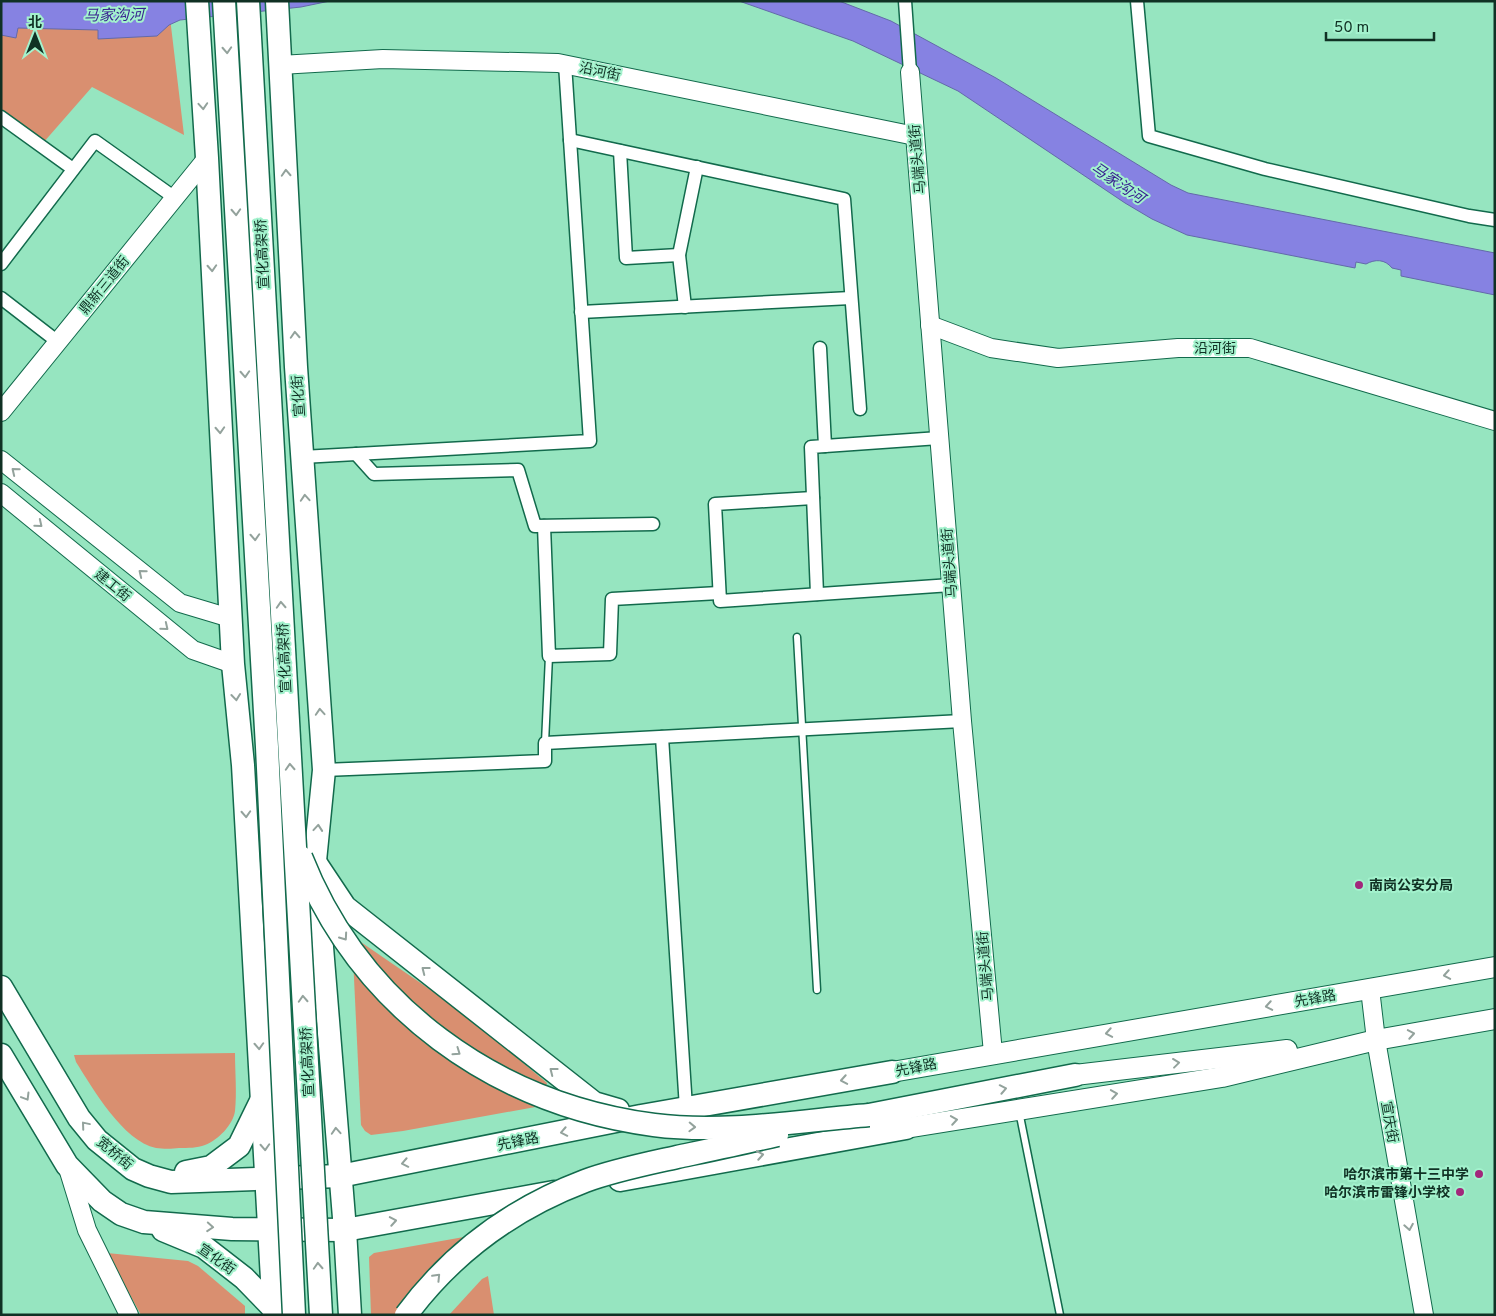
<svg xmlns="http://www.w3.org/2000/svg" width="1496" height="1316" font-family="Overpass,'Noto Sans SC',sans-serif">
<rect width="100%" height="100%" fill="#96e5c0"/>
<!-- green -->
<g fill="#d98f70">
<polygon points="1,1 168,1 184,135 92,87 43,143 1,112"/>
<polygon points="352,936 460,1010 547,1083 541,1106 403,1131 371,1135 365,1131 361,1125"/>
<path d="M235,1053C235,1072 237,1093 235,1111C233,1125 218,1140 205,1145C197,1148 188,1148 179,1148C172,1149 163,1149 156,1148C123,1141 93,1089 76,1062L74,1055Z"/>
<polygon points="475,1235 399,1315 371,1315 369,1257 374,1253"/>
<polygon points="107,1253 188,1261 198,1266 245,1306 245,1315 141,1315"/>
<polygon points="488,1276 494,1315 449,1315 482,1279"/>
</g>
<!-- water -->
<g fill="#8682e2" stroke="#636aa9">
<polygon points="1,1 330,1 301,7 180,20 169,25 157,36 98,39 98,30 18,28 16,38 1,35"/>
<path d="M739,1H839L891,21L996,78L1171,185L1188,193L1495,253V295L1401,276V270L1392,268C1385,259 1375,259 1366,264L1356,262L1355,268L1187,235L1152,219L1125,203L958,91L853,41Z"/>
</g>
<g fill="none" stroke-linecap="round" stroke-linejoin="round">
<defs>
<g id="lane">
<polyline points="797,637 817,990"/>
<polyline points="545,743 549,656"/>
<polyline points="1019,1111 1060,1315"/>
</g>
<g id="street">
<polyline points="905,1 910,72"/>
<polyline points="1137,1 1149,136 1265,169 1469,216 1495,220"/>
<polyline points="1,117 73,169"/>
<polyline points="570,140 844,199 860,409"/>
<polyline points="620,151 626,258 679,255"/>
<polyline points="1,264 95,141 175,198"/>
<polyline points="1,298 58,342"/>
<polyline points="685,307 679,255 697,167"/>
<polyline points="581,312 851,298"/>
<polyline points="825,446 939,438"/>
<polyline points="356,454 374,474 518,470 535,526 653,524"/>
<polyline points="302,457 590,441 565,64"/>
<polyline points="813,498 715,504 720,601 951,585"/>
<polyline points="544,526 549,656 610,654 612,599 719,593"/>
<polyline points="817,594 811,447 825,446 820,348"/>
<polyline points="662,737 686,1108"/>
<polyline points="324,770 545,761 545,743 962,721"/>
</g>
<g id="secondary">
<polyline points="280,65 383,59 558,63 915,136"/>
<polyline points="910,72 962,721 993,1053"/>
<polyline points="930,325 991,348 1058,358 1178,348 1250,348 1495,421"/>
<polyline points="1,412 207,158"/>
<polyline points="1,460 180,603 230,618"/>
<polyline points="1,493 193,650 233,664"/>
<polyline points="1370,989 1376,1040 1424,1315"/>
<polyline points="67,1165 87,1230 129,1315"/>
</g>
<g id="primary">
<polyline points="892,1072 1495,967"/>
<polyline points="1075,1075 1287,1050"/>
<polyline points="906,1128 1222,1077 1376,1040 1495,1019"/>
</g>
<g id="highway">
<polyline points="197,1 207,158 233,664 243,765 274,1315"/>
<polyline points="277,1 296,367 324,770 315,861 345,1230 350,1315"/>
<polyline points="317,865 345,907 594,1103 618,1110"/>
<polyline points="1,987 79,1118 97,1140 133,1169 149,1176 171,1182 340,1176 641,1116 892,1072"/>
<polyline points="1,1055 67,1165 102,1201 121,1214 144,1222 232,1229 345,1230 554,1192"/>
<polyline points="869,1115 1075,1075"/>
<polyline points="186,1172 211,1167 239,1146 262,1099"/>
<polyline points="620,1180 906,1128"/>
<polyline points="163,1230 204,1247 244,1278 274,1309"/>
</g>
</defs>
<!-- lane casing -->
<use href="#lane" stroke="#126a4c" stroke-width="9"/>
<!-- street casing -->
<use href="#street" stroke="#126a4c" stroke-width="15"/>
<!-- secondary casing -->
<use href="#secondary" stroke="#126a4c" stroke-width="20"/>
<!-- primary casing -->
<use href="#primary" stroke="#126a4c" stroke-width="22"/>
<!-- highway casing -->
<use href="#highway" stroke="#126a4c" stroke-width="25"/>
<!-- lane -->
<use href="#lane" stroke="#fff" stroke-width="6"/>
<!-- street -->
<use href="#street" stroke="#fff" stroke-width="12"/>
<!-- secondary -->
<use href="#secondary" stroke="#fff" stroke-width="18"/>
<!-- primary -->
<use href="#primary" stroke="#fff" stroke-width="20"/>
<!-- highway -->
<use href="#highway" stroke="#fff" stroke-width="22"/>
<defs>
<g id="highway-bridge">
<polyline points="224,1 267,747 294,1315"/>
<polyline points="248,1 321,1315"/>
<path d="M301,857C360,1007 495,1104 654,1125C724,1134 799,1121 869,1115"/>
<path d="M406,1315C452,1253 514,1208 585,1181C615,1170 646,1164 677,1157C710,1150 744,1143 777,1135"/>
</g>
</defs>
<!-- highway-bridge casing -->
<use href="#highway-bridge" stroke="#126a4c" stroke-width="25" stroke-linecap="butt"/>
<!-- highway-bridge -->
<use href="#highway-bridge" stroke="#fff" stroke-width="22"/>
</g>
<!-- one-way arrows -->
<defs><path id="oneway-chevron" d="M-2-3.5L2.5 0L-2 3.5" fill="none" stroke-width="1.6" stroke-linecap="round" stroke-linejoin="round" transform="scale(1.25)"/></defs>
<g stroke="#93a29c">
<use href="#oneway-chevron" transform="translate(227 50) rotate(87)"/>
<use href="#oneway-chevron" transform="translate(203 106) rotate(86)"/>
<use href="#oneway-chevron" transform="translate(286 173) rotate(-93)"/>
<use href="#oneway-chevron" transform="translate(236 212) rotate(87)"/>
<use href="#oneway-chevron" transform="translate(212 268) rotate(87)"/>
<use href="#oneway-chevron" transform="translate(295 335) rotate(-93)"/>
<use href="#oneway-chevron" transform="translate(245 374) rotate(87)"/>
<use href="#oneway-chevron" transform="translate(220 430) rotate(87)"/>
<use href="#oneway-chevron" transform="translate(15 471) rotate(-141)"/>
<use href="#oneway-chevron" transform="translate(305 498) rotate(-94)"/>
<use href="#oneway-chevron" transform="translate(39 524) rotate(39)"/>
<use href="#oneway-chevron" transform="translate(255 537) rotate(87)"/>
<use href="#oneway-chevron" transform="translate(142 573) rotate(-141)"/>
<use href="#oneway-chevron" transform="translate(281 605) rotate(-93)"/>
<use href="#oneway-chevron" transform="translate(165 627) rotate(39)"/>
<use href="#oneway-chevron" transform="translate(236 697) rotate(84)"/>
<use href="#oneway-chevron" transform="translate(320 712) rotate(-94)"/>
<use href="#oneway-chevron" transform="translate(290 767) rotate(-93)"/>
<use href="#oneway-chevron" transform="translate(246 814) rotate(87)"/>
<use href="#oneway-chevron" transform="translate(318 828) rotate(-85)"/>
<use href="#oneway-chevron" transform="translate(344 937) rotate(55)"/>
<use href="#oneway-chevron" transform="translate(425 970) rotate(-142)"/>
<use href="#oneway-chevron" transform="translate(1447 975) rotate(170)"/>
<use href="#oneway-chevron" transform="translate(303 999) rotate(-93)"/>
<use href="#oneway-chevron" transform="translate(1269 1006) rotate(170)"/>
<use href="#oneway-chevron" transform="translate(1109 1033) rotate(170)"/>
<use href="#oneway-chevron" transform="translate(1411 1034) rotate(-10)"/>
<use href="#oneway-chevron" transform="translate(259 1046) rotate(87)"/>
<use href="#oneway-chevron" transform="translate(457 1052) rotate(35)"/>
<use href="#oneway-chevron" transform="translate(1176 1063) rotate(-7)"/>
<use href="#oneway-chevron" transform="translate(553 1071) rotate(-142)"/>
<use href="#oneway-chevron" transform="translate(844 1080) rotate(170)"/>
<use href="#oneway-chevron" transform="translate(1003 1089) rotate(-11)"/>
<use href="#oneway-chevron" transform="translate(1114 1094) rotate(-9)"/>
<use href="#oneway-chevron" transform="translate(26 1097) rotate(59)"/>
<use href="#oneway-chevron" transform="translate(954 1120) rotate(-9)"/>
<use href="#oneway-chevron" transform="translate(85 1125) rotate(-130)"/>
<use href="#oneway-chevron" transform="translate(692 1127) rotate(2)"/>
<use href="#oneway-chevron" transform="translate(336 1131) rotate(-94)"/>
<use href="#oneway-chevron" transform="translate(564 1132) rotate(169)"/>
<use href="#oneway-chevron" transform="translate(265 1147) rotate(87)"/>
<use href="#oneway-chevron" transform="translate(760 1155) rotate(-10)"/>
<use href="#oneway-chevron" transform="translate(405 1163) rotate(169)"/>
<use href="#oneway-chevron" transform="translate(393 1221) rotate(-10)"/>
<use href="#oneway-chevron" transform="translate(210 1227) rotate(4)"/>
<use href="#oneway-chevron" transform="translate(1409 1227) rotate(80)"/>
<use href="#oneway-chevron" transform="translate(318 1266) rotate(-93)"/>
<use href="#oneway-chevron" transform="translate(437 1277) rotate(-46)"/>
</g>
<!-- markers -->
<g fill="#a2277b" stroke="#a3f2cd" stroke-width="2">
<circle cx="1359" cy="885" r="5"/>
<circle cx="1479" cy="1174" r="5"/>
<circle cx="1460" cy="1192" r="5"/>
</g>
<g text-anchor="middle" stroke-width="4" stroke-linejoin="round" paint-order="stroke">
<!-- street labels -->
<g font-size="14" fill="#103124" stroke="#a3f2cd">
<text transform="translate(600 71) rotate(12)" y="5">沿河街</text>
<text transform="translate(917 159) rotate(-95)" y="5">马端头道街</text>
<text transform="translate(262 254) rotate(-93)" y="5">宣化高架桥</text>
<text transform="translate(104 285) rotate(-51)" y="5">鼎新三道街</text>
<text x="1215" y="353">沿河街</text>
<text transform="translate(298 396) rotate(-94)" y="5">宣化街</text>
<text transform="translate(949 563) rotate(-94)" y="5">马端头道街</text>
<text transform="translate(113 585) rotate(39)" y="5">建工街</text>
<text transform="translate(284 658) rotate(-93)" y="5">宣化高架桥</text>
<text transform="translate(985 966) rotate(-95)" y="5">马端头道街</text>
<text transform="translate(1315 998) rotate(-10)" y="5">先锋路</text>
<text transform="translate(307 1062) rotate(-93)" y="5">宣化高架桥</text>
<text transform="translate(916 1067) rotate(-11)" y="5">先锋路</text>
<text transform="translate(1390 1122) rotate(80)" y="5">宣庆街</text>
<text transform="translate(518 1141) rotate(-11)" y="5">先锋路</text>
<text transform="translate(115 1153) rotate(40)" y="5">宽桥街</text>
<text transform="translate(217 1259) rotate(35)" y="5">宣化街</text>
</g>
<!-- poi labels -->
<g font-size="14" font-weight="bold" fill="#103124" stroke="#a3f2cd" text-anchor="end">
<text x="1369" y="890" text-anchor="start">南岗公安分局</text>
<text x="1469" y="1179">哈尔滨市第十三中学</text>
<text x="1450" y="1197">哈尔滨市雷锋小学校</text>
</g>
<!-- water labels -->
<g font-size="15" font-style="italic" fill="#382090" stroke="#a3f2cd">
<text transform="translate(114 15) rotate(-1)" y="5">马家沟河</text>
<text transform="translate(1118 183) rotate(34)" y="5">马家沟河</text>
</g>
</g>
<!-- border -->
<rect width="1496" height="1316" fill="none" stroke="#103124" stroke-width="5"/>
<!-- north arrow -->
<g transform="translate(35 35)" stroke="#a3f2cd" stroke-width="4" paint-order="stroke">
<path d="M0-4L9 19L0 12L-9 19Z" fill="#103124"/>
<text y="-8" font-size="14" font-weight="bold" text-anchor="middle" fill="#103124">北</text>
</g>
<!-- scale -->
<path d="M1326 32v8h108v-8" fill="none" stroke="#103124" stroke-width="2.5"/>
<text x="1334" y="32" font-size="15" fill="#103124" stroke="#a3f2cd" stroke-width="4" paint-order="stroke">50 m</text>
</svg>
